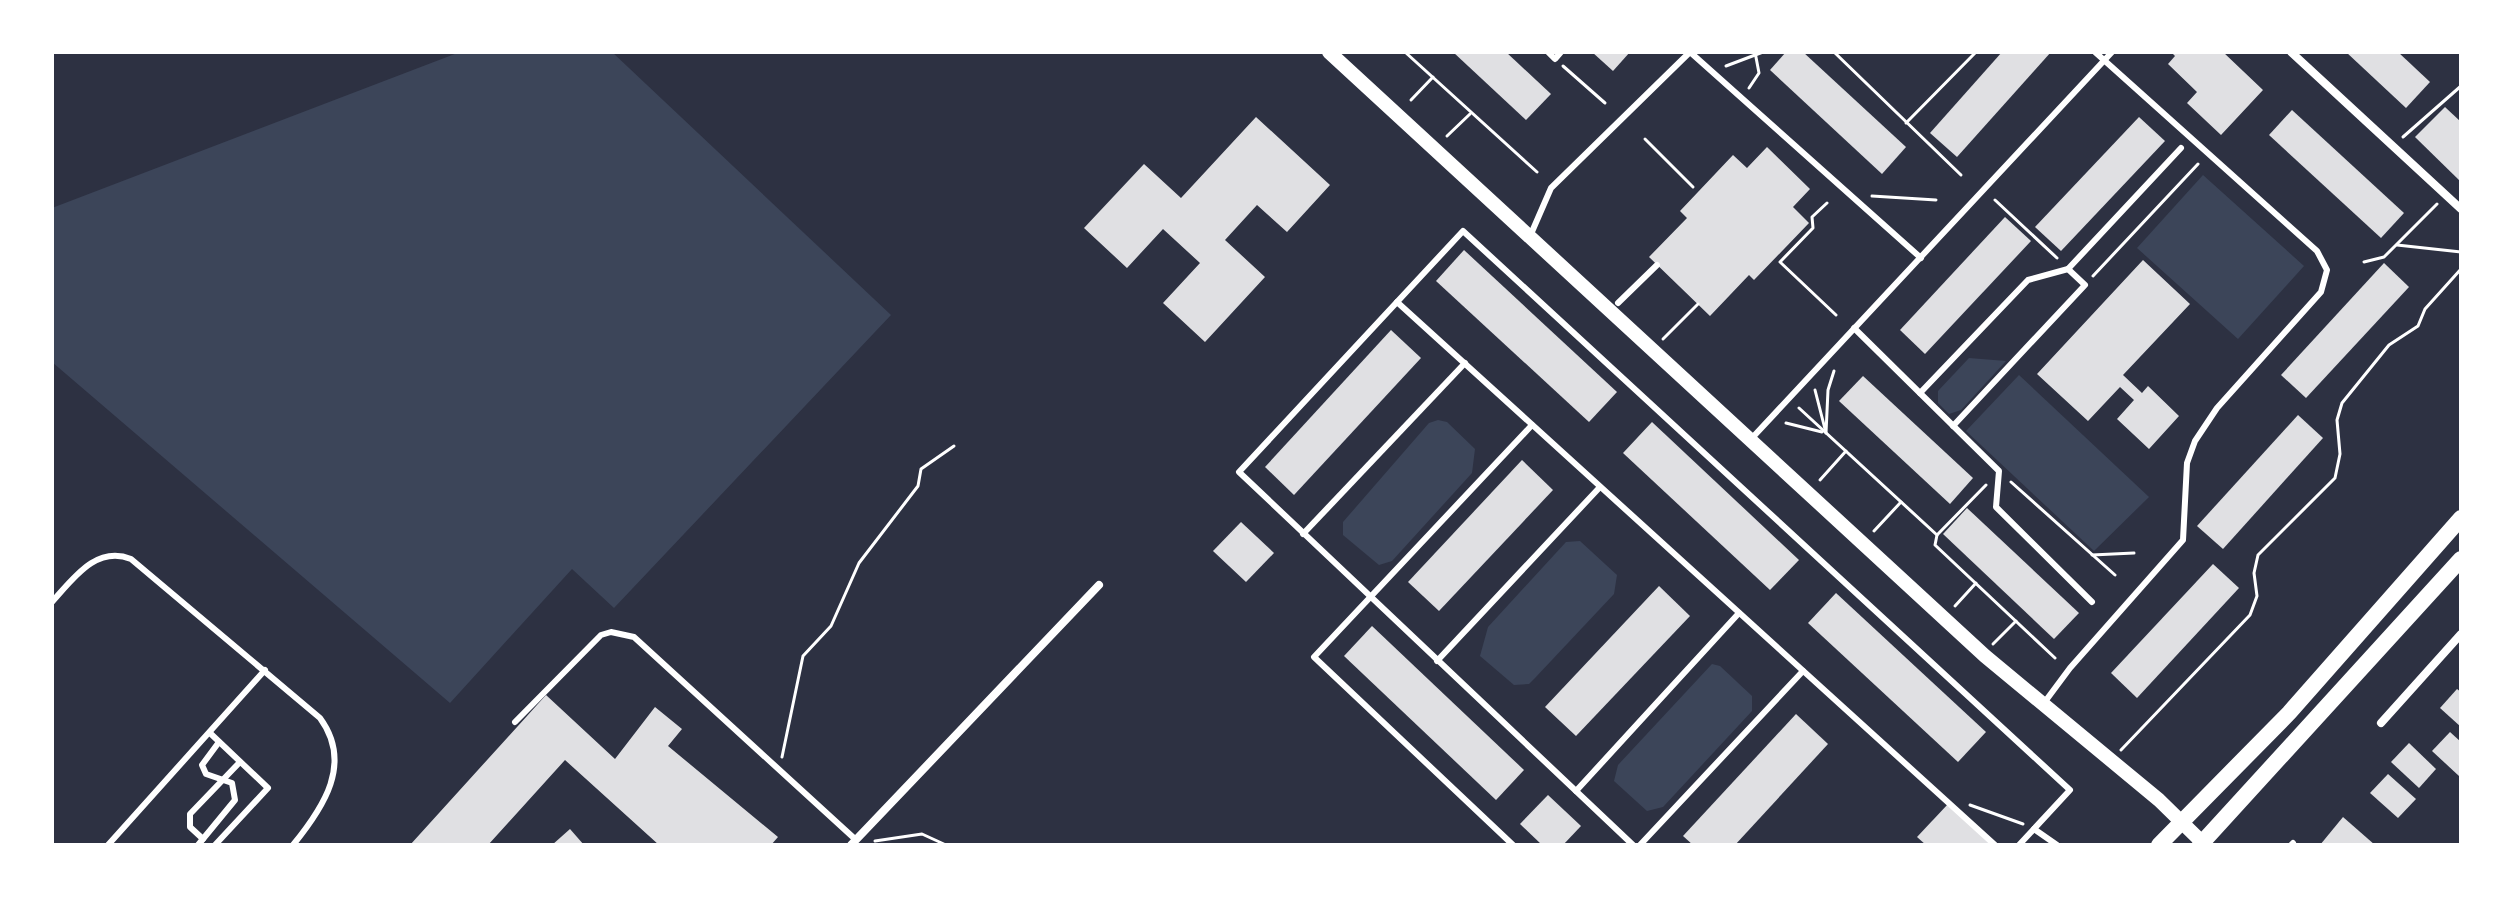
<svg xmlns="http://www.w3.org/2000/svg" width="2513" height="897" font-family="Literata,serif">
<rect width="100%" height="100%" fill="#2d3142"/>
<!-- green -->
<g fill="#3c4559">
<polygon points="460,52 612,52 891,315 614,608 572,569 450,703 52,362 52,208"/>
<polygon points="2203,175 2304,266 2238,339 2137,248"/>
<polygon points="1969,358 2006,361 1961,410 1949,414 1938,403 1938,391"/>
<polygon points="2019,375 2149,497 2094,551 1966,431"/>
<polygon points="1438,420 1447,422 1475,449 1472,473 1392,561 1379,565 1343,535 1343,522 1429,423"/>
<polygon points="1580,541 1617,575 1614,594 1535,678 1529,684 1514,685 1480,656 1488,627 1566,542"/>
<polygon points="1712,664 1720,666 1752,696 1752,711 1663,807 1647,811 1614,781 1618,765"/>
</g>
<!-- building -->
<g fill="#e0e0e3">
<polygon points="1453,52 1506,52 1551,94 1526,120"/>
<polygon points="1592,52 1630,52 1613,71"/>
<polygon points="1786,52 1803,52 1906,147 1882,174 1770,70"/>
<polygon points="2002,52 2051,52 1957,157 1930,133"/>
<polygon points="2171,52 2223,52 2263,90 2221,135 2187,103 2197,92 2168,64 2175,56"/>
<polygon points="2346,52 2398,52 2430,82 2406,108"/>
<polygon points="2445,107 2461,122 2461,182 2415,137"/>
<polygon points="2292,110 2404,213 2381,238 2269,135"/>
<polygon points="1256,117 1330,185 1287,232 1257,205 1225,240 1265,277 1205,342 1163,303 1200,263 1163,229 1127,268 1084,228 1144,164 1181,198"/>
<polygon points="2139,117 2165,141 2061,251 2035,227"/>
<polygon points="1767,147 1810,189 1793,207 1809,223 1754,280 1749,275 1710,316 1649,257 1687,218 1680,211 1733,155 1747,168"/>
<polygon points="2005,217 2031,241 1925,354 1900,330"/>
<polygon points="1464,250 1617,392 1589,422 1436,281"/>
<polygon points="2143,260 2190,304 2123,375 2142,393 2148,386 2179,416 2149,449 2117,419 2134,400 2120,387 2088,421 2037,374"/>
<polygon points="2384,263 2409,287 2306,398 2281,375"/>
<polygon points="1391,330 1421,358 1294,495 1265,467"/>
<polygon points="1863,376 1973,478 1950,504 1839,401"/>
<polygon points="2298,415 2323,438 2223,549 2197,526"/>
<polygon points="1652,422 1799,560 1770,590 1623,453"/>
<polygon points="1522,460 1553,490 1439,611 1408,582"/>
<polygon points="1967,508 2079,613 2054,639 1943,534"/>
<polygon points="1241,522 1274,553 1246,582 1213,551"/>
<polygon points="2213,564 2239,588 2137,698 2111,673"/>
<polygon points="1659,586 1690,616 1576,736 1545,707"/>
<polygon points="1836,593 1986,732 1958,762 1808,623"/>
<polygon points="1372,626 1524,770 1496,800 1344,656"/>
<polygon points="2457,689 2461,692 2461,727 2440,708"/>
<polygon points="546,695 615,759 655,707 682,729 668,746 778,837 771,845 659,845 565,760 488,845 410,845"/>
<polygon points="1796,714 1828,744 1735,845 1693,845 1683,836"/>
<polygon points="2450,732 2461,742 2459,776 2432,751"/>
<polygon points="2409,743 2436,769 2419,788 2391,762"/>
<polygon points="2388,774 2416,799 2398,818 2370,793"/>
<polygon points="1548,795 1581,826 1563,845 1542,845 1520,824"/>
<polygon points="1948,804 1992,845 1926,845 1917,837"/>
<polygon points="2343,817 2375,845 2320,845"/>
<polygon points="570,829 584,845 552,845"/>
</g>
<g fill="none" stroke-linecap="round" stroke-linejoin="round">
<!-- path -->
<g stroke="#fff" stroke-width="3">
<polyline points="1405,52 1537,172"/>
<polyline points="1834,52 1961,175"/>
<polyline points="1563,66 1605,103"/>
<polyline points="1726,66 1763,52"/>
<polyline points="1749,88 1759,73 1755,52"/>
<polyline points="1411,100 1433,77"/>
<polyline points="1906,123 1976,52"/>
<polyline points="1447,136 1470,114"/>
<polyline points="2403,137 2461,86"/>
<polyline points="1645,139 1693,187"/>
<polyline points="1872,196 1936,200"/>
<polyline points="1995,200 2057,258"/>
<polyline points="1827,203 1812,217 1813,228 1780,262 1836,315"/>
<polyline points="2397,245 2461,252"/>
<polyline points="2364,262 2384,257 2437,204"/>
<polyline points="2093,276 2198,164"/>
<polyline points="1663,339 1698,304"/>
<polyline points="1815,390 1825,429"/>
<polyline points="1799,408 1937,535"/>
<polyline points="1786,423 1822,432"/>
<polyline points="1826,433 1828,390 1834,371"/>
<polyline points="1820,480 1846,451"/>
<polyline points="2011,482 2115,575"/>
<polyline points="1986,485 1937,535 1935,545 2055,658"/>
<polyline points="1874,531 1901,502"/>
<polyline points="2092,555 2134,553"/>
<polyline points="1955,606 1976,583"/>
<polyline points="1993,644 2016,621"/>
<polyline points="2121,750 2250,615 2257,596 2254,573 2258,555 2335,478 2340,454 2337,420 2342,403 2389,345 2418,326 2425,309 2461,269"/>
<polyline points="782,757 803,656 831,626 859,563 918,486 921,469 954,446"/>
<polyline points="1970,805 2023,824"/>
<polyline points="875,841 922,834 946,845"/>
</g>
<!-- service -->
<g stroke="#fff" stroke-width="6">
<polyline points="1548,52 1555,59 1561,52"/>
<polyline points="1690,52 1921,258"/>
<polyline points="1531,234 1551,188 1690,52"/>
<polyline points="1397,302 1995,845"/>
<polyline points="1618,303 1657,265"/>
<polyline points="1854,328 1999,471 1996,507 2092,602"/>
<polyline points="1920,393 2028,280 2068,269 2181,148"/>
<polyline points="1953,426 2085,285 2068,269"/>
<polyline points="1752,438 2112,52"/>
<polyline points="1303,534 1465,363"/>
<path d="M52,602C73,579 96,545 131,559L320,718C353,763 324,807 293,845"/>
<polyline points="1437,661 1600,487"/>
<polyline points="2044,703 2070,668 2183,540 2187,463 2195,441 2217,408 2321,292 2327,270 2317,251 2095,52"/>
<polyline points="515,722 601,635 611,632 634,637 855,839"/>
<polyline points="211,734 268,788 215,845"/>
<polyline points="1576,791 1739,613"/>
<polyline points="2034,829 2057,845"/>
<polyline points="203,839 190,827 190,814 240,762"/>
<polyline points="108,845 265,670"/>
<polyline points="198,845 235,800 232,783 206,774 202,765 219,742"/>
<polyline points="1513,845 1314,657 1532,425"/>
<polyline points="1633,845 1239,472 1463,231 2070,790 2019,845"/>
<polyline points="1640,845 1803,671"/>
<polyline points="2291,845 2293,843"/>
</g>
<!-- minor -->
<g stroke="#fff" stroke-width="8">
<polyline points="2291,52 2461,209"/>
<polyline points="2381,723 2461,634"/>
<polyline points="851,845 1099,585"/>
</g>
<!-- tertiary -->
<polyline stroke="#fff" stroke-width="14" points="1329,52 1985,656 2159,800 2205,845"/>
<!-- secondary -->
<g stroke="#fff" stroke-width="16">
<polyline points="2159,845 2289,713 2461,518"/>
<polyline points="2200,845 2461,559"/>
</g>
</g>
<!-- border -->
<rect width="2513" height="897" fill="none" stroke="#ffffff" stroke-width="108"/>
</svg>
